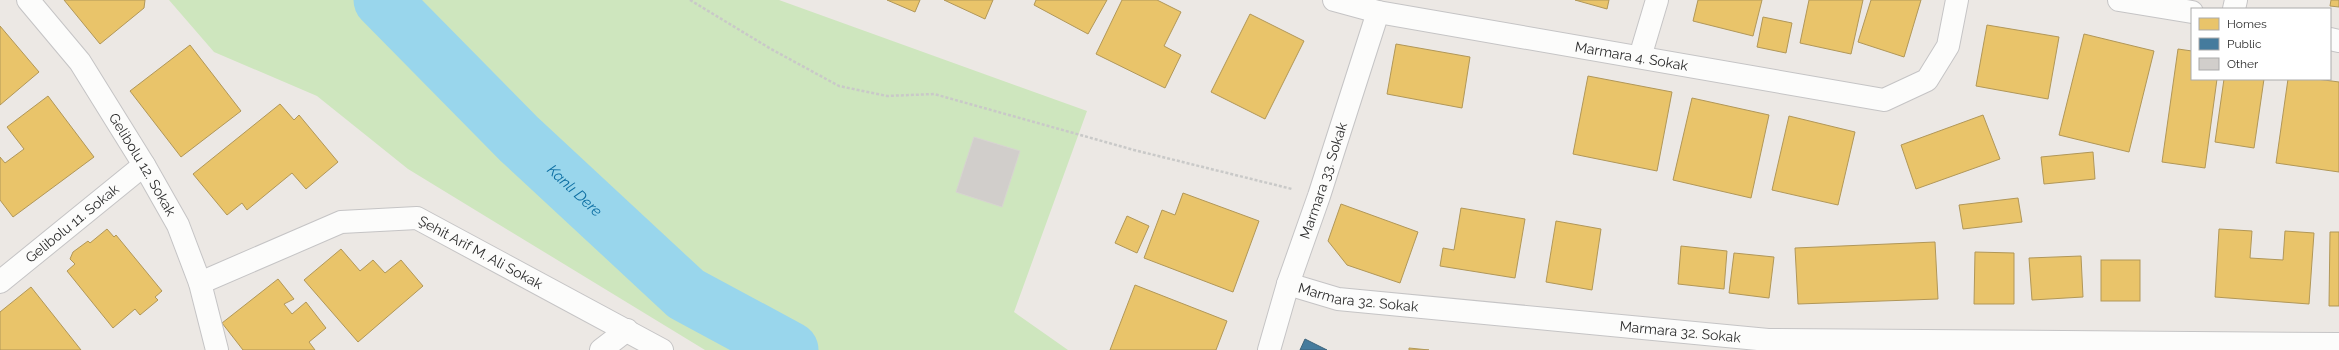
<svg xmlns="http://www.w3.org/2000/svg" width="2339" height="350" font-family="Raleway,sans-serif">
<rect width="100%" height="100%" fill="#ece8e4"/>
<!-- green -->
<polygon fill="#cee6be" points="169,0 779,0 1087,111 1014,312 1068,350 705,350 408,169 317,96 214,52"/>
<!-- homes -->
<g fill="#e9c46a" stroke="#b19758">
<polygon points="64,0 145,0 144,8 100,44"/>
<polygon points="887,0 920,0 915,12"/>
<polygon points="944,0 993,0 985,19"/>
<polygon points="1036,0 1107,0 1088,34 1034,5"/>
<polygon points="1122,0 1157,0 1181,12 1164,46 1181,55 1165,88 1096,54"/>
<polygon points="1575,0 1609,0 1607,9"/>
<polygon points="1698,0 1762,0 1753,36 1693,21"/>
<polygon points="1809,0 1863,0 1851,54 1800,43"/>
<polygon points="1871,0 1921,0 1904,57 1858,42"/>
<polygon points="2331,0 2339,0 2339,7 2330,6"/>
<polygon points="1250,14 1304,41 1265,119 1211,92"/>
<polygon points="1763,17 1792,23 1786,53 1757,47"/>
<polygon points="1987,25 2059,37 2048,99 1976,86"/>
<polygon points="0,26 39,72 0,105"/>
<polygon points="2084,34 2154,51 2129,152 2059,135"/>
<polygon points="1396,44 1470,57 1462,108 1387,94"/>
<polygon points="190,45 241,111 181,157 130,91"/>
<polygon points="2178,49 2192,51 2192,79 2217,79 2205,168 2162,162"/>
<polygon points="1588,76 1672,92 1657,171 1573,154"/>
<polygon points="2224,79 2264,79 2254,148 2215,142"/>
<polygon points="2288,79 2317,79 2339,82 2339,172 2276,163"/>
<polygon points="48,96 94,157 13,217 0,200 0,157 5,163 24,149 7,127"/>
<polygon points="1692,98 1769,115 1751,198 1673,180"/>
<polygon points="280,104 294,120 299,115 338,162 306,189 292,173 247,210 242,203 227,215 193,174"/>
<polygon points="1983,115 2000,159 1916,189 1901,145"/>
<polygon points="1789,116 1855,132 1838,205 1772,190"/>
<polygon points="2093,152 2095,179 2044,184 2041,157"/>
<polygon points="1183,193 1259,221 1233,292 1144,258 1162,210 1175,215"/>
<polygon points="2018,198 2022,222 1963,229 1959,205"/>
<polygon points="1341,204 1418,232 1400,283 1347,265 1328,241"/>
<polygon points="1461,208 1525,219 1515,278 1440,266 1443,248 1454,250"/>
<polygon points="1127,216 1149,226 1137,253 1115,243"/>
<polygon points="1556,221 1601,229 1592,290 1546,282"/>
<polygon points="107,229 114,237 116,235 162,291 155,297 158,300 140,315 135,309 113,328 67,271 75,264 70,259 73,252 88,241 90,243"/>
<polygon points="2219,229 2252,231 2250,258 2283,260 2285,231 2314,233 2309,304 2215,297"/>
<polygon points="2330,232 2339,232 2339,306 2329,306"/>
<polygon points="1935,242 1938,299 1798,304 1795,248"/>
<polygon points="1681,246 1727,251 1724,289 1678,284"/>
<polygon points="341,249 360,271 373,260 385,273 401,260 423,286 358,342 304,280"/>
<polygon points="1975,252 2014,253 2014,304 1974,304"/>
<polygon points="1734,253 1774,257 1769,298 1729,293"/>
<polygon points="2081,256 2083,297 2032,300 2029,258"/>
<rect x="2101" y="260" width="39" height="41"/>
<polygon points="278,279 294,299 284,304 292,314 306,302 326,328 309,342 315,350 243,350 222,323"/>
<polygon points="1135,285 1227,321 1216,350 1110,350"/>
<polygon points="31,287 81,350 0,350 0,312"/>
<polygon points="1409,348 1429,350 1409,350"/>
</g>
<!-- public -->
<polygon fill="#457b9d" stroke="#3e647c" points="1305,339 1327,350 1300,350"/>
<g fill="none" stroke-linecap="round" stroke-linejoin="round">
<!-- river -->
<path stroke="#99d6ec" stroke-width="57" id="s1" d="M382,0L519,139L686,294L790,350"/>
</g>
<!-- building -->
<polygon fill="#d1cecb" stroke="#d7d4d0" points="974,137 1020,151 1002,207 956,192"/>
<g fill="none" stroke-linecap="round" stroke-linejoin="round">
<defs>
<g id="minor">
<path id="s2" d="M1334,0L1378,12L1884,100L1927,80L1948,46L1957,0"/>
<polyline points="2119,0 2192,12"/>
<polyline points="2234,9 2236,0"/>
<polyline points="2330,39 2339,41"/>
<polyline points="1640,57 1657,0"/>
<path id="s3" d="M0,282L144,165"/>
<path id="s4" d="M200,283L341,222L417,218L662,350"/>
<path id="s5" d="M1288,284L1338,299L1768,340L2339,344"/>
<polyline points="601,350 627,330"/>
<path id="s6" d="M1269,350L1288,284L1319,196L1378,12"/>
</g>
<g id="tertiary">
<path id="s7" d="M28,0L80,62L144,165L178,225L200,283L217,350"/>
</g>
</defs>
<!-- minor casing -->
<use href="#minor" stroke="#c5c4c5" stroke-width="24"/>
<!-- tertiary casing -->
<use href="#tertiary" stroke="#c5c4c5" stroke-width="24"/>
<!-- path -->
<polyline stroke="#c9c9c8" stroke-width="2.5" stroke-dasharray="3 2" stroke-linecap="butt" points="690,0 771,49 839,86 887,96 934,94 1134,150 1292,189"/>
<!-- minor -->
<use href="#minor" stroke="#fcfcfb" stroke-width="22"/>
<!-- tertiary -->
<use href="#tertiary" stroke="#fcfcfb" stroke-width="22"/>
</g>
<g text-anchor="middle" stroke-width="4" stroke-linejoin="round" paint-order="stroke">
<!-- street labels -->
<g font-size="14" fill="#2e2e2e" stroke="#fff">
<text dy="5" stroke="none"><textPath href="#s2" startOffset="303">Marmara 4. Sokak</textPath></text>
<text dy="5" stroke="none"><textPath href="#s7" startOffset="201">Gelibolu 12. Sokak</textPath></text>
<text dy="5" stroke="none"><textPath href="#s6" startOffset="178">Marmara 33. Sokak</textPath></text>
<text dy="5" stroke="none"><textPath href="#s3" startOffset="93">Gelibolu 11. Sokak</textPath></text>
<text dy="5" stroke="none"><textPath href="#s4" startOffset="302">Şehit Arif M. Ali Sokak</textPath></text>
<text dy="5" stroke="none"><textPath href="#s5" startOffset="72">Marmara 32. Sokak</textPath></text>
<text dy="5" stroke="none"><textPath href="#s5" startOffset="396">Marmara 32. Sokak</textPath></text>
</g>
<!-- water labels -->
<g font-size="15" font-style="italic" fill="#0d6fa3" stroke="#fff">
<text dy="5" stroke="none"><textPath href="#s1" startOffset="271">Kanlı Dere</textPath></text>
</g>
</g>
<!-- legend -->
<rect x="2191" y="8" width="140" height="72" fill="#ffffff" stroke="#ababab"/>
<rect x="2199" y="18" width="20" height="12" fill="#e9c46a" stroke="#ababab"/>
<text x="2227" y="28" font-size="12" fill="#2e2e2e">Homes</text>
<rect x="2199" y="38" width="20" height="12" fill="#457b9d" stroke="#ababab"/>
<text x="2227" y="48" font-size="12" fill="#2e2e2e">Public</text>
<rect x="2199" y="58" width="20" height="12" fill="#d1cecb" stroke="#ababab"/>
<text x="2227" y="68" font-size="12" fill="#2e2e2e">Other</text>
</svg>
